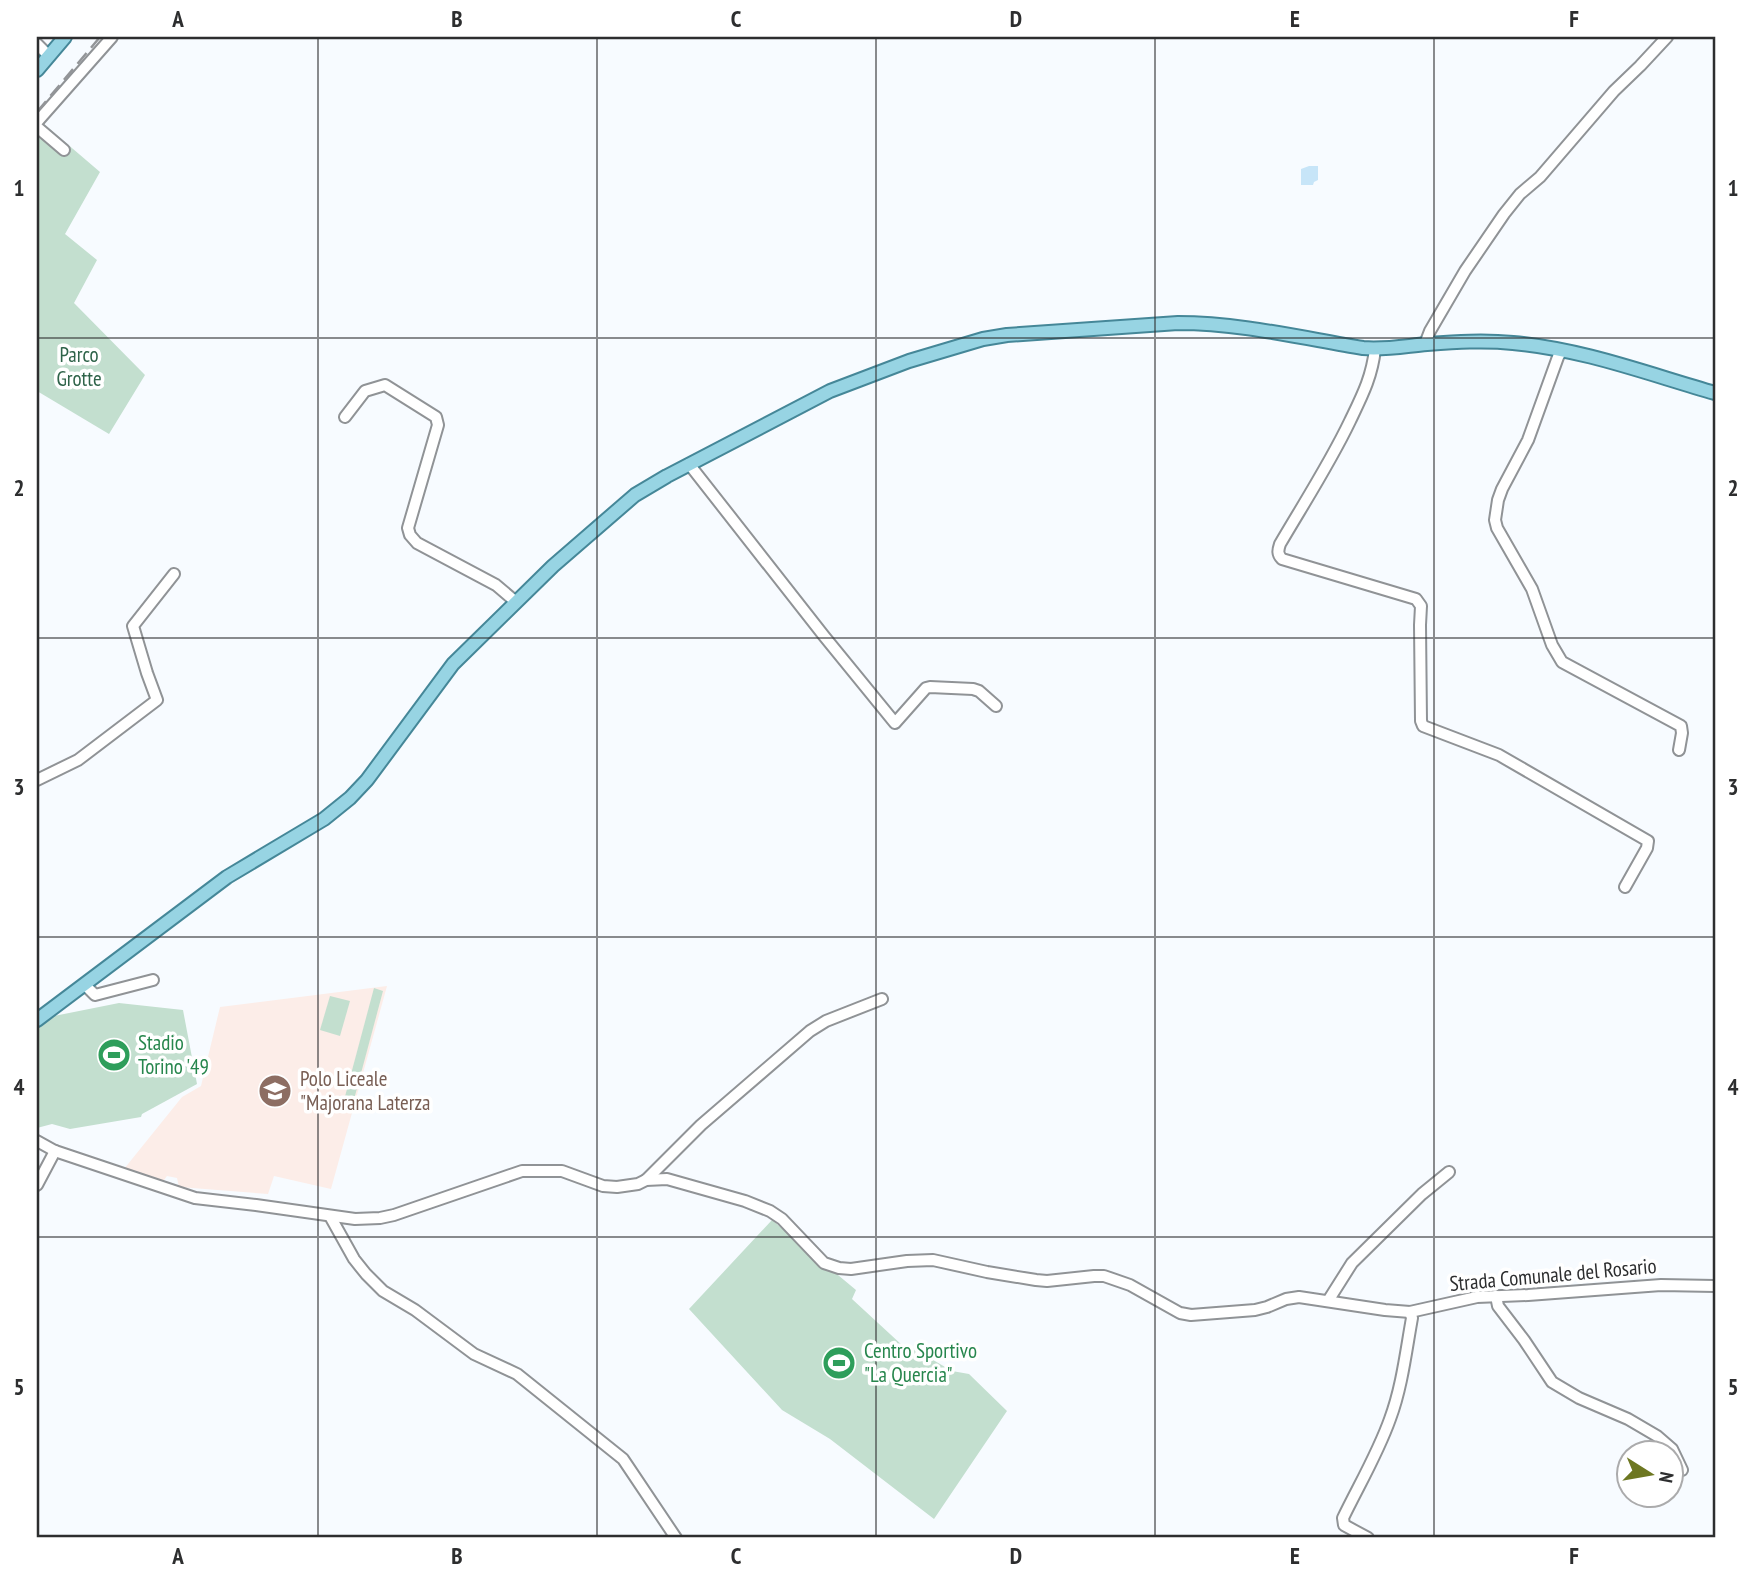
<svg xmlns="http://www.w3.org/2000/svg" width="1752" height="1575" font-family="'PT Sans Narrow',sans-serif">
<rect width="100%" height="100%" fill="#f7fbff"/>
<!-- education -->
<polygon fill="#fcede8" points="387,986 331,1189 274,1176 268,1194 179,1187 177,1178 167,1176 164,1180 160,1181 124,1169 182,1097 201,1086 220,1007"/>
<!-- green -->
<g fill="#c3dfcf">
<polygon points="38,119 100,172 65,234 97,260 74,303 145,375 109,434 37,391 37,121"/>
<polygon points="374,988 383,991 352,1107 343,1104"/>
<polygon points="330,996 350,1001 340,1036 320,1030"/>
<polygon points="119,1003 183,1010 197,1084 142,1114 141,1117 70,1129 52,1124 37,1128 37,1026 49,1017"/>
<polygon points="772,1220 856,1290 852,1299 903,1346 909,1346 952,1371 969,1374 1007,1411 934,1519 830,1439 782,1410 689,1309"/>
</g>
<!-- water -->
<polygon fill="#c7e5f8" points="1309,166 1318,166 1318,180 1314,182 1313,185 1301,185 1301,169"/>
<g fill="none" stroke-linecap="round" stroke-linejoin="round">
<defs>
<g id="minor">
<polyline points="37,44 49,56"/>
<polyline points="37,122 112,37"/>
<polyline points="37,127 64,150"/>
<polyline points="1425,344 1430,331 1465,271 1504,214 1520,194 1540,177 1614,91 1640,66 1667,37"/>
<path d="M1375,349C1372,377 1362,396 1350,421C1330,463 1304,503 1280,544C1278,550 1277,554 1282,559L1416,599L1421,606L1420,625L1421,721L1423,726L1499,755L1648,841L1647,848L1625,887"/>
<polyline points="1562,350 1558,357 1528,440 1502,489 1498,500 1495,520 1497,528 1532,589 1552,645 1562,662 1681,726 1682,733 1679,750"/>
<polyline points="345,417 365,391 385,385 436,417 438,425 408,528 410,535 417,543 496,585 516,602"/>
<polyline points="689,464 824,636 895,723 926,688 930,687 973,689 979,691 996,706"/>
<polyline points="37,780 78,760 157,700 147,673 133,626 174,574"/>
<polyline points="85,985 95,995 153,980"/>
<polyline points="37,1141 55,1151 195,1198 256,1205 355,1219 380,1218 394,1215 522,1171 562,1171 603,1186 617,1187 638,1184 646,1180 667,1179 745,1201 770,1211 782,1219 824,1263 839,1268 851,1269 907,1261 933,1260 987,1272 1036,1280 1047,1281 1094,1276 1104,1276 1130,1285 1180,1313 1191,1315 1255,1310 1267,1307 1286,1299 1299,1297 1385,1310 1410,1312 1477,1297 1528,1295 1661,1285 1715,1286"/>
<polyline points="646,1180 701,1125 810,1031 826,1021 882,999"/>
<polyline points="37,1185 55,1151"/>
<polyline points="330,1216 354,1259 366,1274 383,1291 415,1310 474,1354 517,1374 623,1459 676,1538"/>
<polyline points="1496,1296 1498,1306 1524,1340 1552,1382 1579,1398 1628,1419 1657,1436 1672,1449 1682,1470"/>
<polyline points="1328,1301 1352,1263 1422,1194 1449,1172"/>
<path d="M1368,1538L1344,1525L1343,1518C1359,1485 1378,1453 1390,1419C1402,1387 1406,1351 1412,1318L1410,1312"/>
</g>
<g id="major">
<polyline points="37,70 65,37"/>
<path d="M37,1020L227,877L324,819L350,798L367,780L453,664L553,566L635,495L667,476L830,391L909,361L983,339L1007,335L1178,323C1240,323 1302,338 1363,348C1385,350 1405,346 1427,344C1455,342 1484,340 1513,343C1583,349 1648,374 1715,393"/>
</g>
</defs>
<!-- minor casing -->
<use href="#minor" stroke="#909396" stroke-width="14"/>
<!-- major casing -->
<use href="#major" stroke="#458798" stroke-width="16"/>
<!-- minor -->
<use href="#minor" stroke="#fff" stroke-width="10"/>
<!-- major -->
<use href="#major" stroke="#97d4e3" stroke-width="12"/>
<!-- rail -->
<polyline stroke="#939598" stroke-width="2.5" stroke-dasharray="14 7" stroke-linecap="butt" points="37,112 100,37"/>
</g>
<!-- grid -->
<path fill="none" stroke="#2d2e2f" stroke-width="2" stroke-opacity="0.55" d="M318,37V1538M597,37V1538M876,37V1538M1155,37V1538M1434,37V1538M37,338H1715M37,638H1715M37,937H1715M37,1237H1715"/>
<!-- icons -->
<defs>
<symbol id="stadium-disc" viewBox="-11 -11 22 22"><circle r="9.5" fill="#2e9e5b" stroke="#fff"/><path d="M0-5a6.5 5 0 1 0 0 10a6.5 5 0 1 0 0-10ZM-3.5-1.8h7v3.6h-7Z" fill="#fff"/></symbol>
<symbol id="school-disc" viewBox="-11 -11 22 22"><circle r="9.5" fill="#8d6e63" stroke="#fff"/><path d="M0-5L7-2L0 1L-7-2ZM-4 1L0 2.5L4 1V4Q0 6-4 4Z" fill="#fff"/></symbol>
</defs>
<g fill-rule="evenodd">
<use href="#stadium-disc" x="95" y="1036" width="38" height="38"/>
<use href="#school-disc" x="256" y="1072" width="38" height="38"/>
<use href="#stadium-disc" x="820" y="1344" width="38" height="38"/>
</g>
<g text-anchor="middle" stroke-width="7" stroke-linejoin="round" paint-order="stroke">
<!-- park labels -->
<g font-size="21" fill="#2e6349" stroke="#fff">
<text x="79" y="362">Parco<tspan x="79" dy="24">Grotte</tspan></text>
</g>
<!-- leisure labels -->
<g font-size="21" fill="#27864d" stroke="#fff" text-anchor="start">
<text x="138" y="1050">Stadio<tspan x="138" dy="24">Torino '49</tspan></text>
<text x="864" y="1358">Centro Sportivo<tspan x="864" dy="24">"La Quercia"</tspan></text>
</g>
<!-- education labels -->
<g font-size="21" fill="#785e54" stroke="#fff" text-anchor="start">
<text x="300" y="1086">Polo Liceale<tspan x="300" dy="24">"Majorana Laterza</tspan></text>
</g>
<!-- street labels -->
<g font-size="21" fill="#2d2e2f" stroke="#fff">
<text transform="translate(1553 1275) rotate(-5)" y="7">Strada Comunale del Rosario</text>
</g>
</g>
<!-- border -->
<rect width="1752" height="1575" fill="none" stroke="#ffffff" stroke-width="77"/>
<!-- north arrow -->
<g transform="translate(1650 1474) rotate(101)"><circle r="33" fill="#ffffff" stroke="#ababac" stroke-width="2"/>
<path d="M0-5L12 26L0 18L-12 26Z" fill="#6d7721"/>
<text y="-10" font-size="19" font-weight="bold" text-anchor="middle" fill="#2d2e2f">N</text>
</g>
<rect x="38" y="38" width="1676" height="1498" fill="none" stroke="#2d2e2f" stroke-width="2.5"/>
<g font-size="23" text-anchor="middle" font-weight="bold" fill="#2d2e2f">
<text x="178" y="27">A</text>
<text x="457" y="27">B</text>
<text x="736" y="27">C</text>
<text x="1016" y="27">D</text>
<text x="1295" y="27">E</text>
<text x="1574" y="27">F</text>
<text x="19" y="196">1</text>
<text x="1733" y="196">1</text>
<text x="19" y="496">2</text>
<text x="1733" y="496">2</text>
<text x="19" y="795">3</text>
<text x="1733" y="795">3</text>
<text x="19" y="1095">4</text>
<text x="1733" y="1095">4</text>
<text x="19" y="1395">5</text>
<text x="1733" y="1395">5</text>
<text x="178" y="1564">A</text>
<text x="457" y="1564">B</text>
<text x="736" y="1564">C</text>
<text x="1016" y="1564">D</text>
<text x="1295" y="1564">E</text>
<text x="1574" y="1564">F</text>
</g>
</svg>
